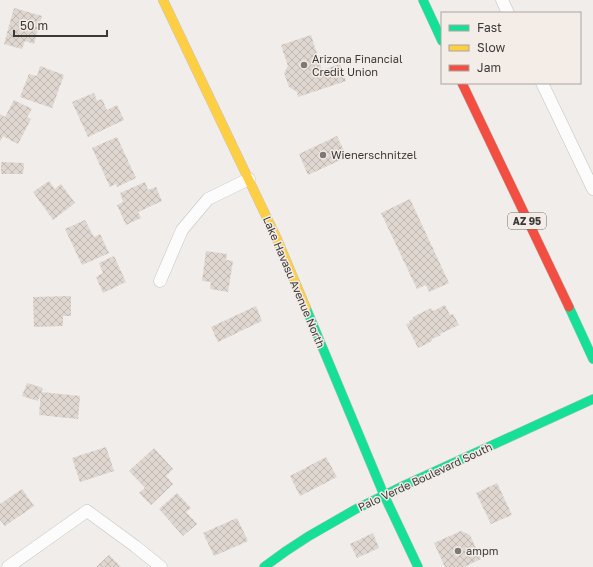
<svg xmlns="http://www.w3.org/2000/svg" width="593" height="567" font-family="'Golos Text',sans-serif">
<defs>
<pattern id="building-cross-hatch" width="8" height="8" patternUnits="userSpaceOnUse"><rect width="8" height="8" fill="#dfd6cf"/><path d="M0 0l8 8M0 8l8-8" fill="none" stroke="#c0b8b2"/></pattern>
</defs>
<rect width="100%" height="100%" fill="#f0edea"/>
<!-- building -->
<g fill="url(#building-cross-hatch)">
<polygon points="14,8 42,16 34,44 25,41 22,49 4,44"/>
<polygon points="311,35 322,70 340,64 346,81 298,97 297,92 289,87 284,73 288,66 281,45"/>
<polygon points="40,66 64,75 52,108 20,97 29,74 37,76"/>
<polygon points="94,93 97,101 102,99 107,110 117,105 124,120 88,137 72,102"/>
<polygon points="14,100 32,109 27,117 31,119 18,144 3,136 0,142 0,114 5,117"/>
<polygon points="337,136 347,157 308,175 299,154"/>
<polygon points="117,137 136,178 117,187 116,184 110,187 92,148"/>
<polygon points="1,162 24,163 23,174 1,174"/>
<polygon points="49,181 55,189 61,184 75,203 53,220 33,192"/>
<polygon points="145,182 148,190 156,187 162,201 138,212 141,218 126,225 117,205 123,202 120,193"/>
<polygon points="410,199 449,283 429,292 426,285 417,289 381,213"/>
<polygon points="85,220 94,237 100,234 109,253 82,265 65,229"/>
<polygon points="206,251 227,254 226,260 233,261 228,292 210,289 211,282 202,281"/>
<polygon points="114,256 126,282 103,293 96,277 103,273 99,263"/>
<polygon points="71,296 71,316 63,316 63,326 34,327 33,297"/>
<polygon points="445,305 450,315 453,314 459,325 440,334 441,335 432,339 432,341 418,348 406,324 410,323 409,321 413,319 413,317 431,308 433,311"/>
<polygon points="256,306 262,321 218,342 211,327"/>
<polygon points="27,383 43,388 38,401 22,396"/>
<polygon points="41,392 80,396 78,419 39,415"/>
<polygon points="106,447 114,471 80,482 72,458"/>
<polygon points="154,448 173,469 166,476 173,484 151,505 139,493 145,488 129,471"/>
<polygon points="326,457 337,477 300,496 290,476"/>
<polygon points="497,483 512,515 491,524 476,493"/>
<polygon points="22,489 34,506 5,526 0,520 0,504"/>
<polygon points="177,493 191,508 186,512 197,524 183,536 159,509"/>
<polygon points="237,518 248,541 214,556 203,533"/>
<polygon points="461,531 470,535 481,559 464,567 445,567 434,543"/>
<polygon points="373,533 379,548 357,558 350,544"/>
<polygon points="109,555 121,567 96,567"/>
</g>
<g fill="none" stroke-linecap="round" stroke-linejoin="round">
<defs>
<g id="street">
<polyline points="502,0 508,13"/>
<polyline points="542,83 593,189"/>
<polyline points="160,281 182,230 208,199 249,179"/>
<polyline points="8,567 87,511 135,546 161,567"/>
</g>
<g id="fast">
<polyline points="423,0 442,41"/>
<polyline points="569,307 593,359"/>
<polyline points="306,308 384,495 418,567"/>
<polyline points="264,567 286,551 309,536 356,509 405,485 593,399"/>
</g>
<polyline id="slow" points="163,0 277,239 306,308"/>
<polyline id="jam" points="462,83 569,307"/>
</defs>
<!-- street casing -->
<use href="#street" stroke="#c4c2c0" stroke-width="13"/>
<!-- fast casing -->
<use href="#fast" stroke="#c4c2c0" stroke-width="10"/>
<!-- slow casing -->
<use href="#slow" stroke="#c4c2c0" stroke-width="10"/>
<!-- jam casing -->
<use href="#jam" stroke="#c4c2c0" stroke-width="10"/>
<!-- street -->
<use href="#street" stroke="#fdfcfc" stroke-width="12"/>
<!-- fast -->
<use href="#fast" stroke="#16e098" stroke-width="9"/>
<!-- slow -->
<use href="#slow" stroke="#ffcf43" stroke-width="9"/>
<!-- jam -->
<use href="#jam" stroke="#f24e42" stroke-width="9"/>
</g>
<!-- markers -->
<g fill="#7b7976" stroke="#f3ece7" stroke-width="1.5">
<circle cx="304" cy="65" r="4"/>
<circle cx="323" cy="155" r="4"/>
<circle cx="458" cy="551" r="4"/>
</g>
<g text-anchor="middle" stroke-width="3" stroke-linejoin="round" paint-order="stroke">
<!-- shield labels -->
<rect fill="#f3ece7" stroke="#736f6c" stroke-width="1" x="508" y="213" width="38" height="16" rx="3"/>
<g font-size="10" font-weight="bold" fill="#3c3a38">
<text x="527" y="225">AZ 95</text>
</g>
<!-- poi labels -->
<g font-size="11" fill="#3c3a38" stroke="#f3ece7" text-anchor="start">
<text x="312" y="63">Arizona Financial<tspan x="312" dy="13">Credit Union</tspan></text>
<text x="331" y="159">Wienerschnitzel</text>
<text x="466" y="555">ampm</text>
</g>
<!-- street labels -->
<g font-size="11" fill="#3c3a38" stroke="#f3ece7">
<text transform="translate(294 282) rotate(67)" y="4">Lake Havasu Avenue North</text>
<text transform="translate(425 477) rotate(-25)" y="4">Palo Verde Boulevard South</text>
</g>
</g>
<!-- legend -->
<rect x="441" y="12" width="140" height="72" fill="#f3ece7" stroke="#aaa5a1"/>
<rect x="449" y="25" width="20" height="6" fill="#16e098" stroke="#aaa5a1"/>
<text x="477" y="32" font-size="12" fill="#3c3a38">Fast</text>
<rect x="449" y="45" width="20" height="6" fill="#ffcf43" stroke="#aaa5a1"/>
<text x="477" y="52" font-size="12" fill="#3c3a38">Slow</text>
<rect x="449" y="65" width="20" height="6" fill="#f24e42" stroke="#aaa5a1"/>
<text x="477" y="72" font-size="12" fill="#3c3a38">Jam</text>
<!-- scale -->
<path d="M14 30v6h93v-6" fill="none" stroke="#3c3a38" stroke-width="2"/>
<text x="20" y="30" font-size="12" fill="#3c3a38" stroke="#f3ece7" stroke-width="3" paint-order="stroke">50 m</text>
</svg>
